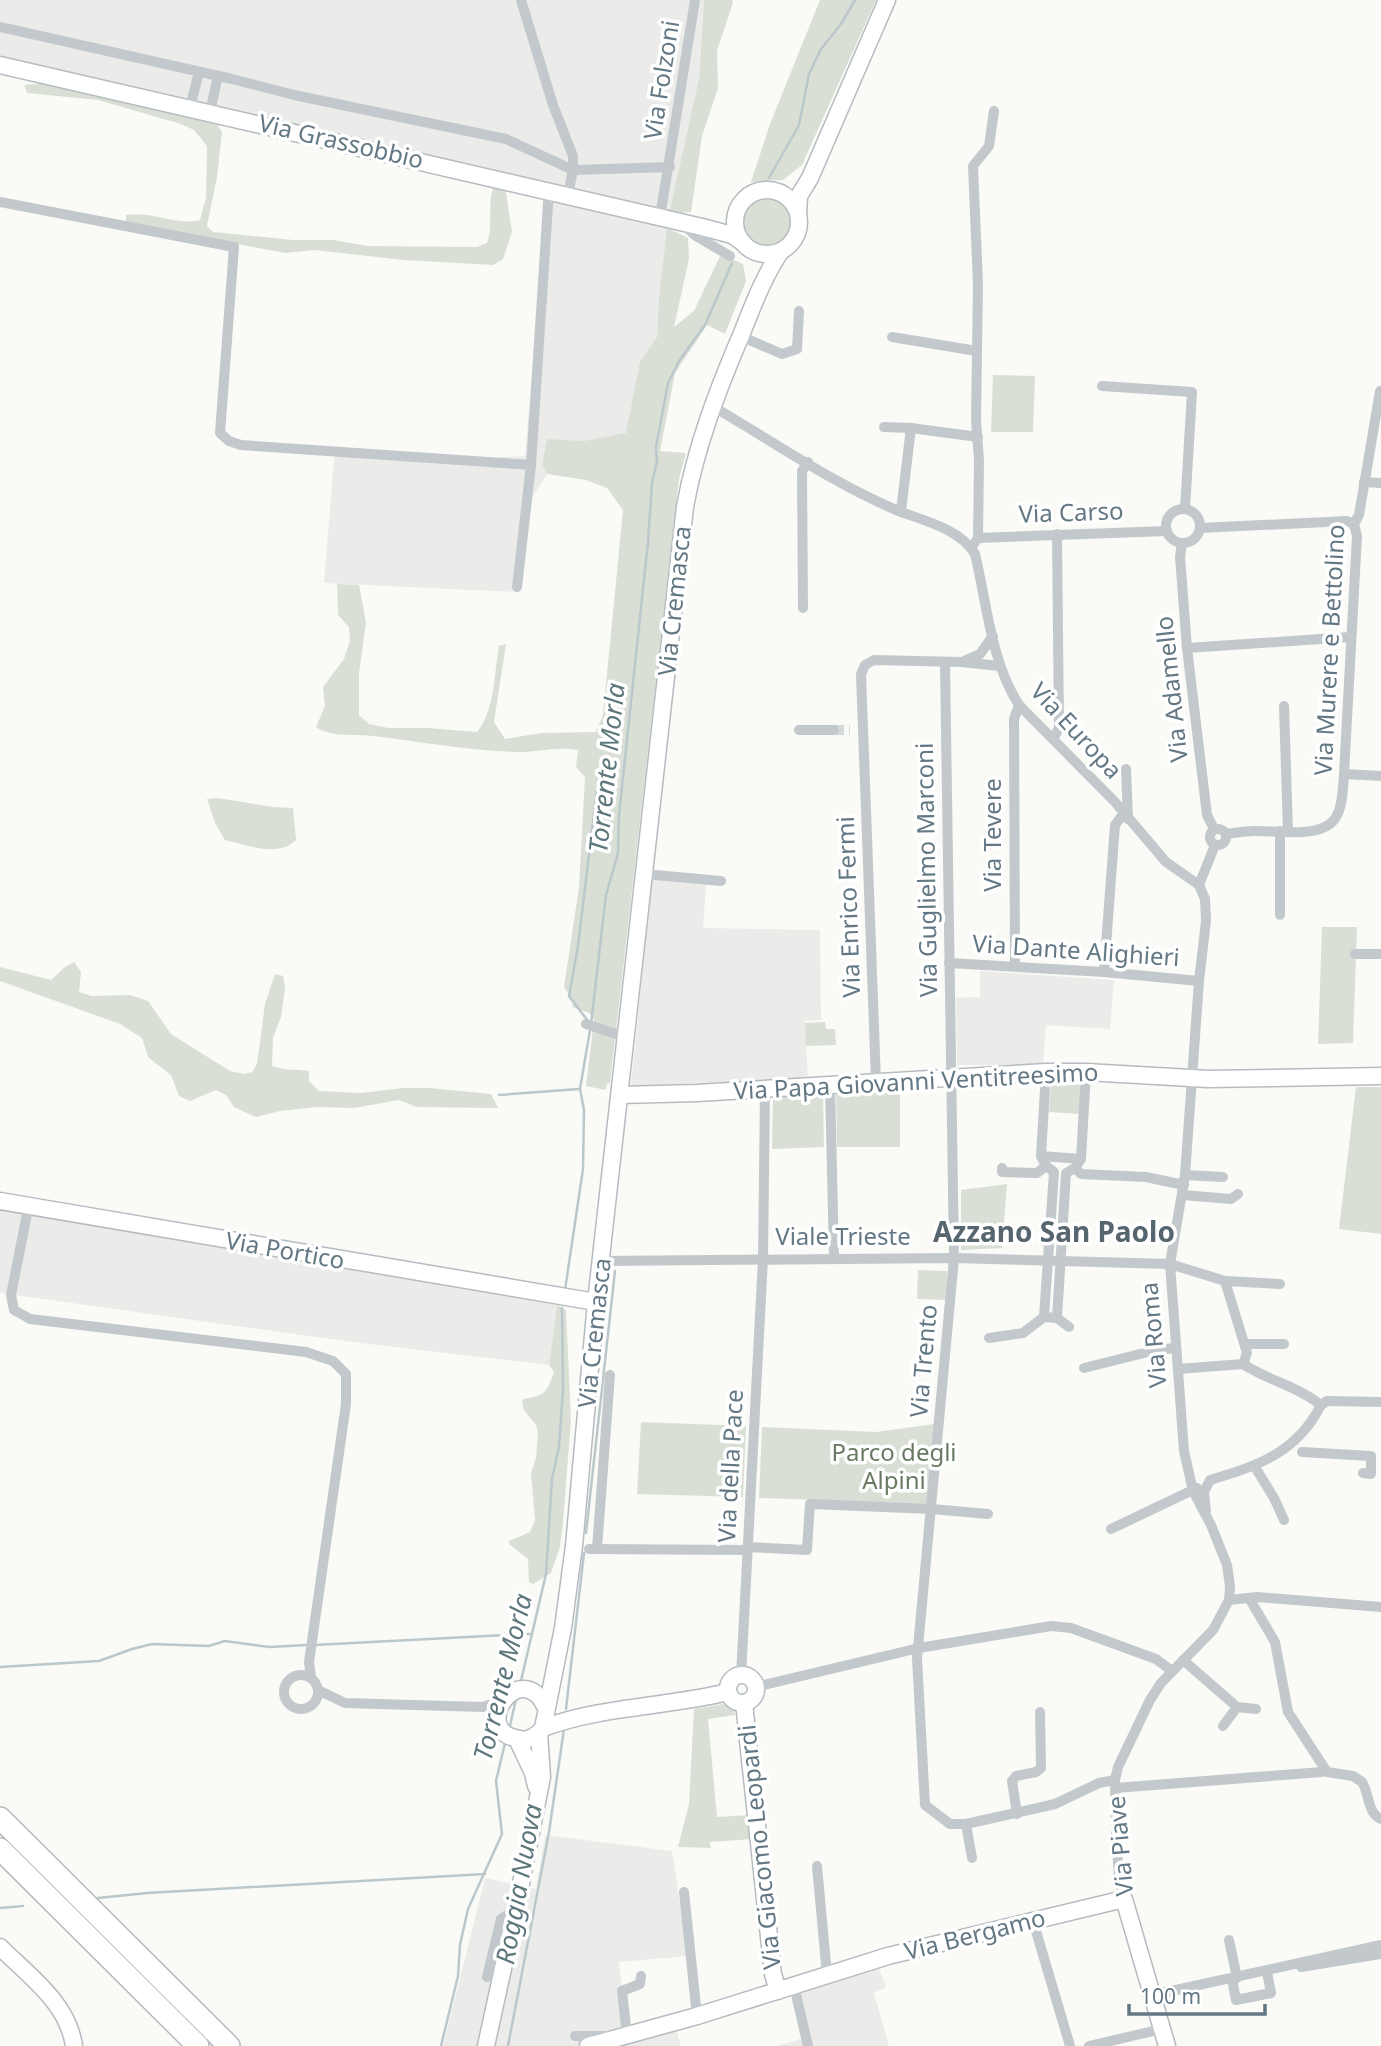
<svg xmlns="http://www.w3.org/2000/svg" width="1381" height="2046" font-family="'Noto Sans',sans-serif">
<rect width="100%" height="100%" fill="#fafaf7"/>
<!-- built -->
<g fill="#ebebea">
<polygon points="0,0 704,0 699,77 669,214 0,59"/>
<polygon points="543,197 667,228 659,297 657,337 640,361 626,434 583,441 547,440 542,464 547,474 531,499 518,592 324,583 335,447 478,458 525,456 537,315"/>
<polygon points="652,879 706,884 703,928 820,930 821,1020 805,1021 808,1079 631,1086"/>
<polygon points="980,971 1114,980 1110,1029 1046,1025 1043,1065 957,1065 956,998 980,997"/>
<polygon points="0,1206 557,1305 549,1365 352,1342 0,1293"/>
<polygon points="545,1835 672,1851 688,1956 619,1962 627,2036 673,2021 681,2046 443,2046 485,1878 536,1889"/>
<polygon points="876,1961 886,1987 874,1993 889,2046 777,2046 803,2038 789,1985"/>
</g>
<!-- green -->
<g fill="#dadfd6">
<polygon points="704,0 732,0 733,2 717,51 718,88 702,136 691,212 669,214 699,78"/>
<polygon points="820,0 876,0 802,165 783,180 751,182 770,124"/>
<path d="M46,83L215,121L222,132L217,177L207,226L213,232L293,240H333L368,246L477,247L487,243C494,224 486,202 495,184L508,187L506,193L512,232L503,259L493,265L403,260L315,250L285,253L126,223V215C152,211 176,226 200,220L206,198L207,146L194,130L181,124L98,100L27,93L24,85Z"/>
<circle cx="768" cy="221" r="25"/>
<path d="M667,228L688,238L689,259L674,327L694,311L721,254L743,264L746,281L725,334L707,325L675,373L660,451L686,453L679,479L610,1083L607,1084L606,1090L586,1086L594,1019L589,1013L573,1007L572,999L564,987L579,887L585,777L576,767L578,750C559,746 539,752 519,752C470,751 422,742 374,736C354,734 333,738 316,727L325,706L323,687L344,659L350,641L349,627L338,615L337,584L359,585L366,622L359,674V715L369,724L388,728H428L477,732C495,711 494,673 499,646L506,644L494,722L505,739L541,733L596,732L603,715L623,510L607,488L586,480L547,474L542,464L547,439L583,441L626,433L640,361L657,337L659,297Z"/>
<polygon points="993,375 1035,376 1033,432 991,432"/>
<path d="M218,798L273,807L293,808L296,840C279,858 247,845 225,840L216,825L207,799Z"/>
<polygon points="1322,927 1357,927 1353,1043 1318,1044"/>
<path d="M74,962L81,972L79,992L92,996L130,995L148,1001L171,1034L230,1071L244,1074L252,1072L257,1064L265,1004L275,974L283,976L285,988L281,1017L273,1037L272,1066C283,1071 297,1069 309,1071V1081L319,1091L361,1093L403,1088H430L491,1094L498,1108L417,1107L399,1100L354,1108L317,1107L280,1111L256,1117L234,1107L226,1095L216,1090L190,1101L179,1096L171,1075L148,1057L142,1038L120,1024L0,981V967L51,980L65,967Z"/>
<polygon points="825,1022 826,1029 835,1029 836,1045 806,1046 805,1023"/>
<polygon points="1082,1079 1080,1114 1049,1112 1051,1080"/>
<polygon points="1356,1087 1381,1087 1381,1234 1339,1229"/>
<polygon points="900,1089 900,1147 837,1147 836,1093"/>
<polygon points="823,1093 824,1147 772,1149 773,1097"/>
<polygon points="1007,1184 1002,1248 961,1250 961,1190"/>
<polygon points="918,1270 947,1271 946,1300 917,1299"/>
<path d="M557,1305L566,1310L571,1420L563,1522L560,1547L551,1573L533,1584L529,1582L528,1559L509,1544V1541L530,1532L535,1520L531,1473L536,1458L538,1433L536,1425L524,1410L522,1402L524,1399C546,1395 547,1392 554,1372L549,1365Z"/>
<polygon points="641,1422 746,1426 743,1497 637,1494"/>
<polygon points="934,1424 928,1504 759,1498 762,1427 876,1432"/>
<polygon points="723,1704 733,1709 735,1715 708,1719 717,1817 751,1815 753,1839 710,1842 711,1848 678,1847 689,1804 694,1709"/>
</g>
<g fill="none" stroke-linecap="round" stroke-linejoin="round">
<!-- stream -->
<g stroke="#bac8cb" stroke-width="2.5">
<polyline points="769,178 799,125 809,74 821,49 841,24 855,0"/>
<polyline points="588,1021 569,996 578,946 597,789"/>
<polyline points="591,1024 606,895 618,853 619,815 648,542 652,483 657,461 656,447 668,383 679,361 705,325 732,263"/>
<polyline points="499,1095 579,1089"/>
<polyline points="565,1290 583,1169 584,1110 580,1089 590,1030"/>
<polyline points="586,1533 615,1271"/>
<polyline points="521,1634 532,1634"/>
<polyline points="314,1645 506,1635"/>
<polyline points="0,1667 99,1661 132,1649 152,1644 209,1646 225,1641 269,1647 308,1645"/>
<polyline points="520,1685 546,1574 552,1479 559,1447 563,1389 562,1308"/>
<polyline points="566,1709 584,1553"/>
<polyline points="509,1730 516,1699"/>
<polyline points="98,1898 147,1893 485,1874"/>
<polyline points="0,1908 23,1906"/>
<polyline points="441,2046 458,1976 460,1945 468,1909 502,1834 496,1781 506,1739"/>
<polyline points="508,2046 549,1832 564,1729"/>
</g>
<!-- street-tunnel -->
<polyline stroke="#d4dada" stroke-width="10" stroke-dasharray="10 5" stroke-linecap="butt" points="834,730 850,730"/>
<defs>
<g id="secondary">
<polyline points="0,65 702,227 732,235 742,242"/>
<circle cx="767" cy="222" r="32"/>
<polyline points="798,214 799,196 810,178 887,0"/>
<polyline points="620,1095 697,1093 1046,1072 1086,1072 1208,1079 1381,1076"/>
<polyline points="0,1201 596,1302"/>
<circle cx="742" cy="1689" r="14"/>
<polyline points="744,1703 773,1974 778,1991"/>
<path d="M546,1708C521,1654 467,1732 520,1739C529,1741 538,1735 543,1728L563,1628L574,1546L596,1302L685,507C696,446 718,389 742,333C753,305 764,276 781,251"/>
<path d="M543,1728C602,1706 667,1707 728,1692"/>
<polyline points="517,1739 533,1773 536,1786"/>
<path d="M0,1947C29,1976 68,2003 74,2046"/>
<polyline points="486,2046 516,1909 542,1777 539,1733"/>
<polyline points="588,2046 697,2016 888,1956 1124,1899 1167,2046"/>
</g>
<g id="highway">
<polyline points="0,1818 229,2046"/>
<polyline points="0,1849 198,2046"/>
</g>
</defs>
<!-- secondary casing -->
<use href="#secondary" stroke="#b4bcc0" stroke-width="19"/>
<!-- highway casing -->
<use href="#highway" stroke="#b5bbbe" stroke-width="24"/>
<!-- street -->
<g stroke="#c2c8cb" stroke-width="10">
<polyline points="521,0 553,105 573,156 573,170 568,195"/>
<polyline points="0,27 232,79 294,95 506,139 573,170 670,167"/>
<polyline points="190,107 199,72"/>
<polyline points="210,112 218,76"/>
<polyline points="0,202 234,247 220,433 229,441 241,445 531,465"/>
<polyline points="660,217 695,0"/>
<polyline points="684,225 696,236 730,256"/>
<polyline points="740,336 782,354 797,349 799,311"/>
<polyline points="892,337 977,351"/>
<polyline points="1102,386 1192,392 1185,509"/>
<path d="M712,406C774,442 835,485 901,512C926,521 961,530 975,554C987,604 991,662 1019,705L1115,802L1166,862L1199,885L1205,899L1206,921L1199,981L1185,1175L1170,1264L1184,1451L1193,1491L1211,1525L1227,1565L1230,1586L1229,1600L1213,1630L1161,1683L1150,1700L1118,1767L1115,1780L1116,1833L1119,1879L1124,1899"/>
<polyline points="884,427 911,428"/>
<polyline points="1364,482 1381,483"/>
<circle cx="1183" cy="526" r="17"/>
<polyline points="901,511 911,428 978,437"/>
<polyline points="1200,528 1347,521 1354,524"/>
<polyline points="978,538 1167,531"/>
<polyline points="1182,543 1180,557 1187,648 1207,815 1214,829"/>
<polyline points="971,548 978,538 979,461 976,420 978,284 973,166 989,146 994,111"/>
<polyline points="517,587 531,465 549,190"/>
<polyline points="803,608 802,471 808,462"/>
<polyline points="1187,648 1350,637"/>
<polyline points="964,661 980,654 993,636"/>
<polyline points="945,662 954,1258 917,1658 925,1805 950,1824 966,1824 1055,1804 1099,1783 1115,1780"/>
<polyline points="1284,706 1288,832"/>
<polyline points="799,730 834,730"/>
<polyline points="1053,739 1059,728 1057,534"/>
<polyline points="1126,769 1128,819"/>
<polyline points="1344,774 1381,776"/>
<circle cx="1218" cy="837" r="8"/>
<polyline points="1280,831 1280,915"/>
<path d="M1226,834C1235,833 1244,831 1253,831C1275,830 1323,840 1336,817C1343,806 1343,787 1344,774L1357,536L1354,524L1359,515L1380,391"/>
<polyline points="644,874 721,881"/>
<polyline points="1199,885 1215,845"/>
<polyline points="1355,954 1381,954"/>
<polyline points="949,963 1104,972 1199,981"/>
<polyline points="1015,966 1014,719 1019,705"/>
<polyline points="1104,972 1115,825 1124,813"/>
<polyline points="586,1024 625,1037"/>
<polyline points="1046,1072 1041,1156 1046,1166 1054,1172 1044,1317 1057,1318 1066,1173 1075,1168 1081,1159 1086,1072"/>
<polyline points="876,1082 861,674 865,665 874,660 961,662 1000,666"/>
<polyline points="830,1085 834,1258"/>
<polyline points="1041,1156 1081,1159"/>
<polyline points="1002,1168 1002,1172 1037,1173 1046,1166"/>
<polyline points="1075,1168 1081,1174 1146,1177 1184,1185"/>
<polyline points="1185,1175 1223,1177"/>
<polyline points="1183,1195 1231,1199 1238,1194"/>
<polyline points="25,1206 28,1209 11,1295 14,1310 30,1319 306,1352 333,1361 346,1374 346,1404 309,1662 311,1678"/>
<polyline points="601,1261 954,1258 1170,1264 1225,1281 1247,1353 1243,1364 1178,1369"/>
<polyline points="1225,1281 1280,1284"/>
<polyline points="1057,1318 1069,1327"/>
<polyline points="989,1338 1023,1333 1044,1317"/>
<polyline points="1245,1344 1284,1344"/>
<path d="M1243,1364C1269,1381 1295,1385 1321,1405"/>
<polyline points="1084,1368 1156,1350 1175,1348"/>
<polyline points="1321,1405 1327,1401 1381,1402"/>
<polyline points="1302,1452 1371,1456 1371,1474 1363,1473"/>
<polyline points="1255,1467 1274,1498 1284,1520"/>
<path d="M1206,1511L1204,1492L1210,1480C1257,1466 1297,1453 1321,1405"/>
<polyline points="1111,1529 1197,1488"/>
<polyline points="748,1547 807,1550 810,1504 932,1509 988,1514"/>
<polyline points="589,1549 747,1550"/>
<polyline points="597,1549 610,1375"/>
<path d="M1249,1598L1275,1642L1288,1712L1327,1772L1353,1776L1362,1782C1370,1795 1367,1813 1381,1819"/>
<polyline points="1229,1600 1257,1597 1381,1607"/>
<polyline points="1183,1660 1237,1707"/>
<circle cx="301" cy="1692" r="17"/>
<polyline points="741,1676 763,1259 765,1089"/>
<polyline points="755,1687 919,1648 1051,1626 1071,1628 1145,1655 1156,1659 1172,1671"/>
<polyline points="318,1690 345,1703 483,1707 503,1700"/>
<polyline points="1223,1726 1237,1707 1256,1709"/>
<polyline points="1115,1788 1322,1772"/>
<polyline points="1017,1814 1012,1781 1016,1776 1036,1772 1041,1768 1040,1712"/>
<polyline points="966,1824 972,1858"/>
<polyline points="817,1866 827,1975"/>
<polyline points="684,1892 697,2016"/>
<polyline points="1033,1921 1070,2046"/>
<polyline points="1229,1940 1237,1978"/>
<polyline points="1301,1967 1381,1954"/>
<polyline points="487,1977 501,1919 516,1909"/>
<polyline points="1232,1979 1236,2000 1271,1993 1267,1972"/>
<polyline points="794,1986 808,2046"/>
<polyline points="1153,1995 1381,1945"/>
<polyline points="575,2036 608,2036"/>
<polyline points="624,2036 627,2036 622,1991 640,1984 641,1976"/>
<polyline points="1089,2046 1162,2029"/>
</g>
<!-- secondary -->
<use href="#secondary" stroke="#fff" stroke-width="16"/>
<!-- highway -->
<use href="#highway" stroke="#fff" stroke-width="21"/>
</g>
<g text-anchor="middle" stroke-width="7" stroke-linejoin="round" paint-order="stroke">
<!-- street labels -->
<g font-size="24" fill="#637884" stroke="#fff">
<text transform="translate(662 80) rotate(-81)" y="8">Via Folzoni</text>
<text transform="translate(341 142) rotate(13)" y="8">Via Grassobbio</text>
<text transform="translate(1071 513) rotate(-2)" y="8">Via Carso</text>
<text transform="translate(675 601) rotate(-84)" y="8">Via Cremasca</text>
<text transform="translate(1330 650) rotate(-87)" y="8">Via Murere e Bettolino</text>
<text transform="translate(1172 689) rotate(-96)" y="8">Via Adamello</text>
<text transform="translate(1076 731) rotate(47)" y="8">Via Europa</text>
<text transform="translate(993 835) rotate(-90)" y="8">Via Tevere</text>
<text transform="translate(927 870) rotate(-91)" y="8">Via Guglielmo Marconi</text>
<text transform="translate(849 907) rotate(-92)" y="8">Via Enrico Fermi</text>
<text transform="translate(1076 951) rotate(4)" y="8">Via Dante Alighieri</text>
<text transform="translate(916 1082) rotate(-3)" y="8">Via Papa Giovanni Ventitreesimo</text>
<text x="843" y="1245">Viale Trieste</text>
<text transform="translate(285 1251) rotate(10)" y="8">Via Portico</text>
<text transform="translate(595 1333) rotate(-84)" y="8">Via Cremasca</text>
<text transform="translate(1154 1335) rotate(-95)" y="8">Via Roma</text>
<text transform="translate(924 1361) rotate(-85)" y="8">Via Trento</text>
<text transform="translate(731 1466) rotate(-87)" y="8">Via della Pace</text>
<text transform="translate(1121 1846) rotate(-95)" y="8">Via Piave</text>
<text transform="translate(760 1847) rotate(-96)" y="8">Via Giacomo Leopardi</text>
<text transform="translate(975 1935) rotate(-14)" y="8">Via Bergamo</text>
</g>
<!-- park labels -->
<g font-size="24" fill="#697a63" stroke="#fff">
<text x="894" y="1461">Parco degli<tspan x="894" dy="28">Alpini</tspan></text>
</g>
<!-- water labels -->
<g font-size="26" font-style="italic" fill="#5e777d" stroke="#fff">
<text transform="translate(607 768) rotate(-84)" y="9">Torrente Morla</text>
<text transform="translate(503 1677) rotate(-76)" y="9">Torrente Morla</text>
<text transform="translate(519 1884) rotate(-80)" y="9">Roggia Nuova</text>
</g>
<!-- quarter labels -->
<g font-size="28" font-weight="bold" fill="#56656e" stroke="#fff">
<text x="1054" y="1242">Azzano San Paolo</text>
</g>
</g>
<!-- scale -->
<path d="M1129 2004v10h136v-10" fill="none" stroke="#637884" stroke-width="3.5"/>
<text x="1140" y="2004" font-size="21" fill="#637884" stroke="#ffffff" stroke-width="5" paint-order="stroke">100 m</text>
</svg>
